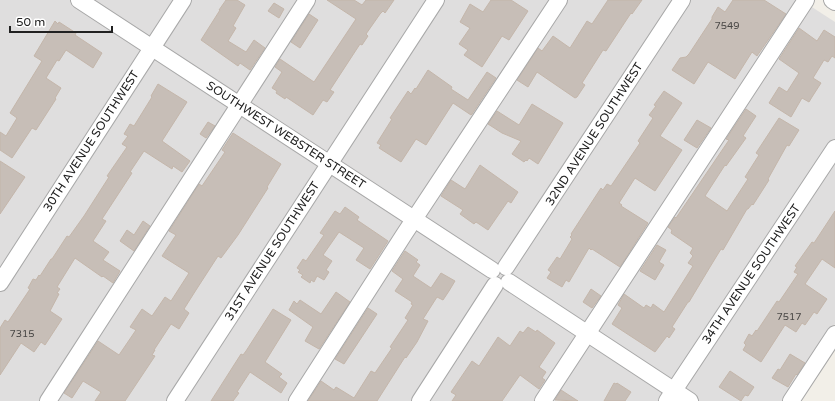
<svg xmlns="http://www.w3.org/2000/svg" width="835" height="401" font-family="'Varela Round',sans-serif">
<rect width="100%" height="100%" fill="#f2efe8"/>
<!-- residential -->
<polygon fill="#dfdede" points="0,0 801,0 835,22 835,324 783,401 0,401"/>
<!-- building -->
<g fill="#c7beb7" stroke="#c4b6aa">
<polygon points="226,0 237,0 245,5 233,26 236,28 228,41 246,52 254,40 265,48 250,70 240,63 238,66 201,40 220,10 219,10"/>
<polygon points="327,0 354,0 362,5 366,0 394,0 385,13 383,11 380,14 366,34 368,36 362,45 360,44 330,90 334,92 327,102 323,100 313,115 286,97 285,99 276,93 277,91 272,88 282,72 275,67 280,59 314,82 356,19"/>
<polygon points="491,0 511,0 528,11 509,40 502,36 482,67 464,55 468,50 459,44 470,28 460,22 470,4 483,12"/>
<polygon points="608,0 642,0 632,14 631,13 606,51 603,50 582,83 585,85 577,97 575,98 537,72 528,87 517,80 538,48 542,51 553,36 570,48 587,21 592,24"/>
<polygon points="733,0 764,0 786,14 757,56 752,52 735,79 708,62 694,84 672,70 680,58 686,57 689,54 712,19 712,17 718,7 725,12"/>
<polygon points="274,3 284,9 279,18 268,11"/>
<polygon points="309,14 318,20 300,48 291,42"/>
<polygon points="55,21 58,24 59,22 76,33 75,35 102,53 93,68 66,50 59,61 57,60 46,78 61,88 55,98 56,99 36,130 32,128 12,158 0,150 0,132 6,136 17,118 10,113 42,61 34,56"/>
<polygon points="799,28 817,41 824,30 835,37 835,58 832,56 828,62 824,60 813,78 821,83 812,97 809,102 802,98 791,117 769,103 779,87 787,92 799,73 779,59"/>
<polygon points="428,70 452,87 451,89 468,100 487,72 496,78 472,114 471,115 453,103 426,145 416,139 401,162 379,148 381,145 377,143 392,119 390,118 408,91 411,94 415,88 416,89"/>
<polygon points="158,84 187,102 162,141 190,161 182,172 173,166 172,169 144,151 130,172 132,173 102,219 106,221 93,241 109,252 103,260 120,271 113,283 103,276 102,277 75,258 57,287 60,289 57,293 59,294 50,311 62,319 45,345 41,342 34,352 21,343 0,375 0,328 5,320 8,322 30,289 28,288 33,279 36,280 39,275 40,276 51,259 52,259 67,236 69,237 84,216 109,177 107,176 127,147 122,144 128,136 124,134 130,124 134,126 152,97 151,96"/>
<polygon points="664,91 682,103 660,136 682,150 655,191 635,178 619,203 622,205 621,206 648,223 620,267 592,249 591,250 589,248 569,282 566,280 562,287 547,278 551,272 548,270 557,257 560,259 572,239 570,237 572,235 571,234 601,188 603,190 607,184 611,186 640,143 638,141 653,118 649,115 656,106 654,105"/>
<polygon points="532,104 563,123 538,164 529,158 527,161 526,160 524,162 512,154 521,141 502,133 488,124 497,111 519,125"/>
<polygon points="746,109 756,116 743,136 746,138 726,166 725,165 705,196 727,211 748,179 745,177 759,155 756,153 779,118 799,130 789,146 787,145 768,179 769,180 753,205 752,204 748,209 747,209 723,250 721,249 710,267 689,302 688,302 672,327 675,329 669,338 667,336 655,352 612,324 622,308 618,305 624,294 644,308 646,305 651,308 653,304 664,312 693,266 688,263 693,256 690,253 693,248 671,233 672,230 668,227 675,217 676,218 729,140 726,139"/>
<polygon points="697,120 711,128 697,148 684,140"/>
<polygon points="208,122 215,126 206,138 200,134"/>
<polygon points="233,133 281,164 267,187 268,188 238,235 221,258 218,256 196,290 184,309 189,313 179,329 171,324 154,350 155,350 152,355 155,356 125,401 95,401 101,392 83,381 72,398 64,393 98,341 119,355 136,330 130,327 142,309 152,316 165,297 171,301 189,273 162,256 176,235 169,231 199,184 202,186 225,152 222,150"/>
<polygon points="0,161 25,177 0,214"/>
<polygon points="480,165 518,192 511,203 508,201 488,230 476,222 474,224 460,214 463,210 441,196 451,180 465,189"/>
<polygon points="345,207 359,217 357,220 388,241 370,269 356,260 364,248 339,232 323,255 332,261 326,270 329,272 324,280 317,276 314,282 311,280 310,283 301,277 303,275 298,272 300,270 297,268 303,259 306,261 324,235 320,233 335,211 340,214"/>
<polygon points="835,211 835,268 822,259 805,284 827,299 817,314 814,312 805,325 802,323 796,332 785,325 761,362 743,350 746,345 744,343 749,334 752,336 756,330 757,331 777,301 779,302 798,274 794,272 797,267 795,266 812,242 814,243"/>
<polygon points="143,221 150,226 134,251 120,241 127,230 134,235"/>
<polygon points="657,245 666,250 659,262 664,265 655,280 640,271"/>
<polygon points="405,251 418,260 416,262 420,265 413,276 431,288 441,273 455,281 449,291 443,300 437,297 423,319 428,321 417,342 406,358 405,357 377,401 308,401 321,381 334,390 336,387 354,398 371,371 375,373 392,348 390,347 408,320 405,318 413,305 411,304 412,302 395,291 403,279 392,271"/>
<polygon points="591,289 601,296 592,308 583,302"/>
<polygon points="336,292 350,302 319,349 305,341 313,327 289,310 294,301 297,304 300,300 321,314"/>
<polygon points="368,308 377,314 344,364 335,359"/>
<polygon points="273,309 291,320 265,362 282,374 279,377 287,383 281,393 250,372 237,392 239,393 233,401 211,401 241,354 243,355 246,351"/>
<polygon points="528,327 536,332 537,330 555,343 539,367 546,372 542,378 545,380 539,389 520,375 502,401 452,401 456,395 451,392 472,361 479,366 498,337 510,346 520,331 523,333"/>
<polygon points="790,354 805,363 797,375 796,374 788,387 772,378 778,369 780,370"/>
<polygon points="730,371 754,387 748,396 745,395 741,401 719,387"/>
<polygon points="614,383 616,384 617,383 631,392 625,401 604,401"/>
<polygon points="561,390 578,401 555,400"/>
</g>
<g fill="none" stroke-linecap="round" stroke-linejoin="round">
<defs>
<g id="minor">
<polyline points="79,0 492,270"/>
<polyline points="832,0 835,2"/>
<polyline points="506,267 682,0"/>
<polyline points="509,282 690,401"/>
<polyline points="0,283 183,0"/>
<polyline points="48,401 307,0"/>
<polyline points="175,401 436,0"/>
<polyline points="297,401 405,233 559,0"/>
<polyline points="420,401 495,285"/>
<polyline points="543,401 806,0"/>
<polyline points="667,401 835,148"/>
<polyline points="791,401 835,334"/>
</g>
</defs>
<!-- minor casing -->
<use href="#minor" stroke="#a8a8a8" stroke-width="18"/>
<!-- minor -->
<use href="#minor" stroke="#fff" stroke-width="16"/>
</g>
<g text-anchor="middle" stroke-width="4" stroke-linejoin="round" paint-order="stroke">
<!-- number labels -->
<g font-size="10" fill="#4a4846">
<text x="727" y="29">7549</text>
<text x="789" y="320">7517</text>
<text x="22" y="337">7315</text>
</g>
<!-- street labels -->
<g font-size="12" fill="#212121" stroke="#fff">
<text transform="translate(594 134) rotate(-57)" y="4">32ND AVENUE SOUTHWEST</text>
<text transform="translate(286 135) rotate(33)" y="4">SOUTHWEST WEBSTER STREET</text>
<text transform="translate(91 141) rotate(-57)" y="4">30TH AVENUE SOUTHWEST</text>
<text transform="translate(272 251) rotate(-57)" y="4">31ST AVENUE SOUTHWEST</text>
<text transform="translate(751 274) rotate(-56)" y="4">34TH AVENUE SOUTHWEST</text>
</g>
</g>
<!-- scale -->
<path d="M10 26v6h102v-6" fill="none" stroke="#212121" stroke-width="2"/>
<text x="16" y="26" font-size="12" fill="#212121" stroke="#ffffff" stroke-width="3" paint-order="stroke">50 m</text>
</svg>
